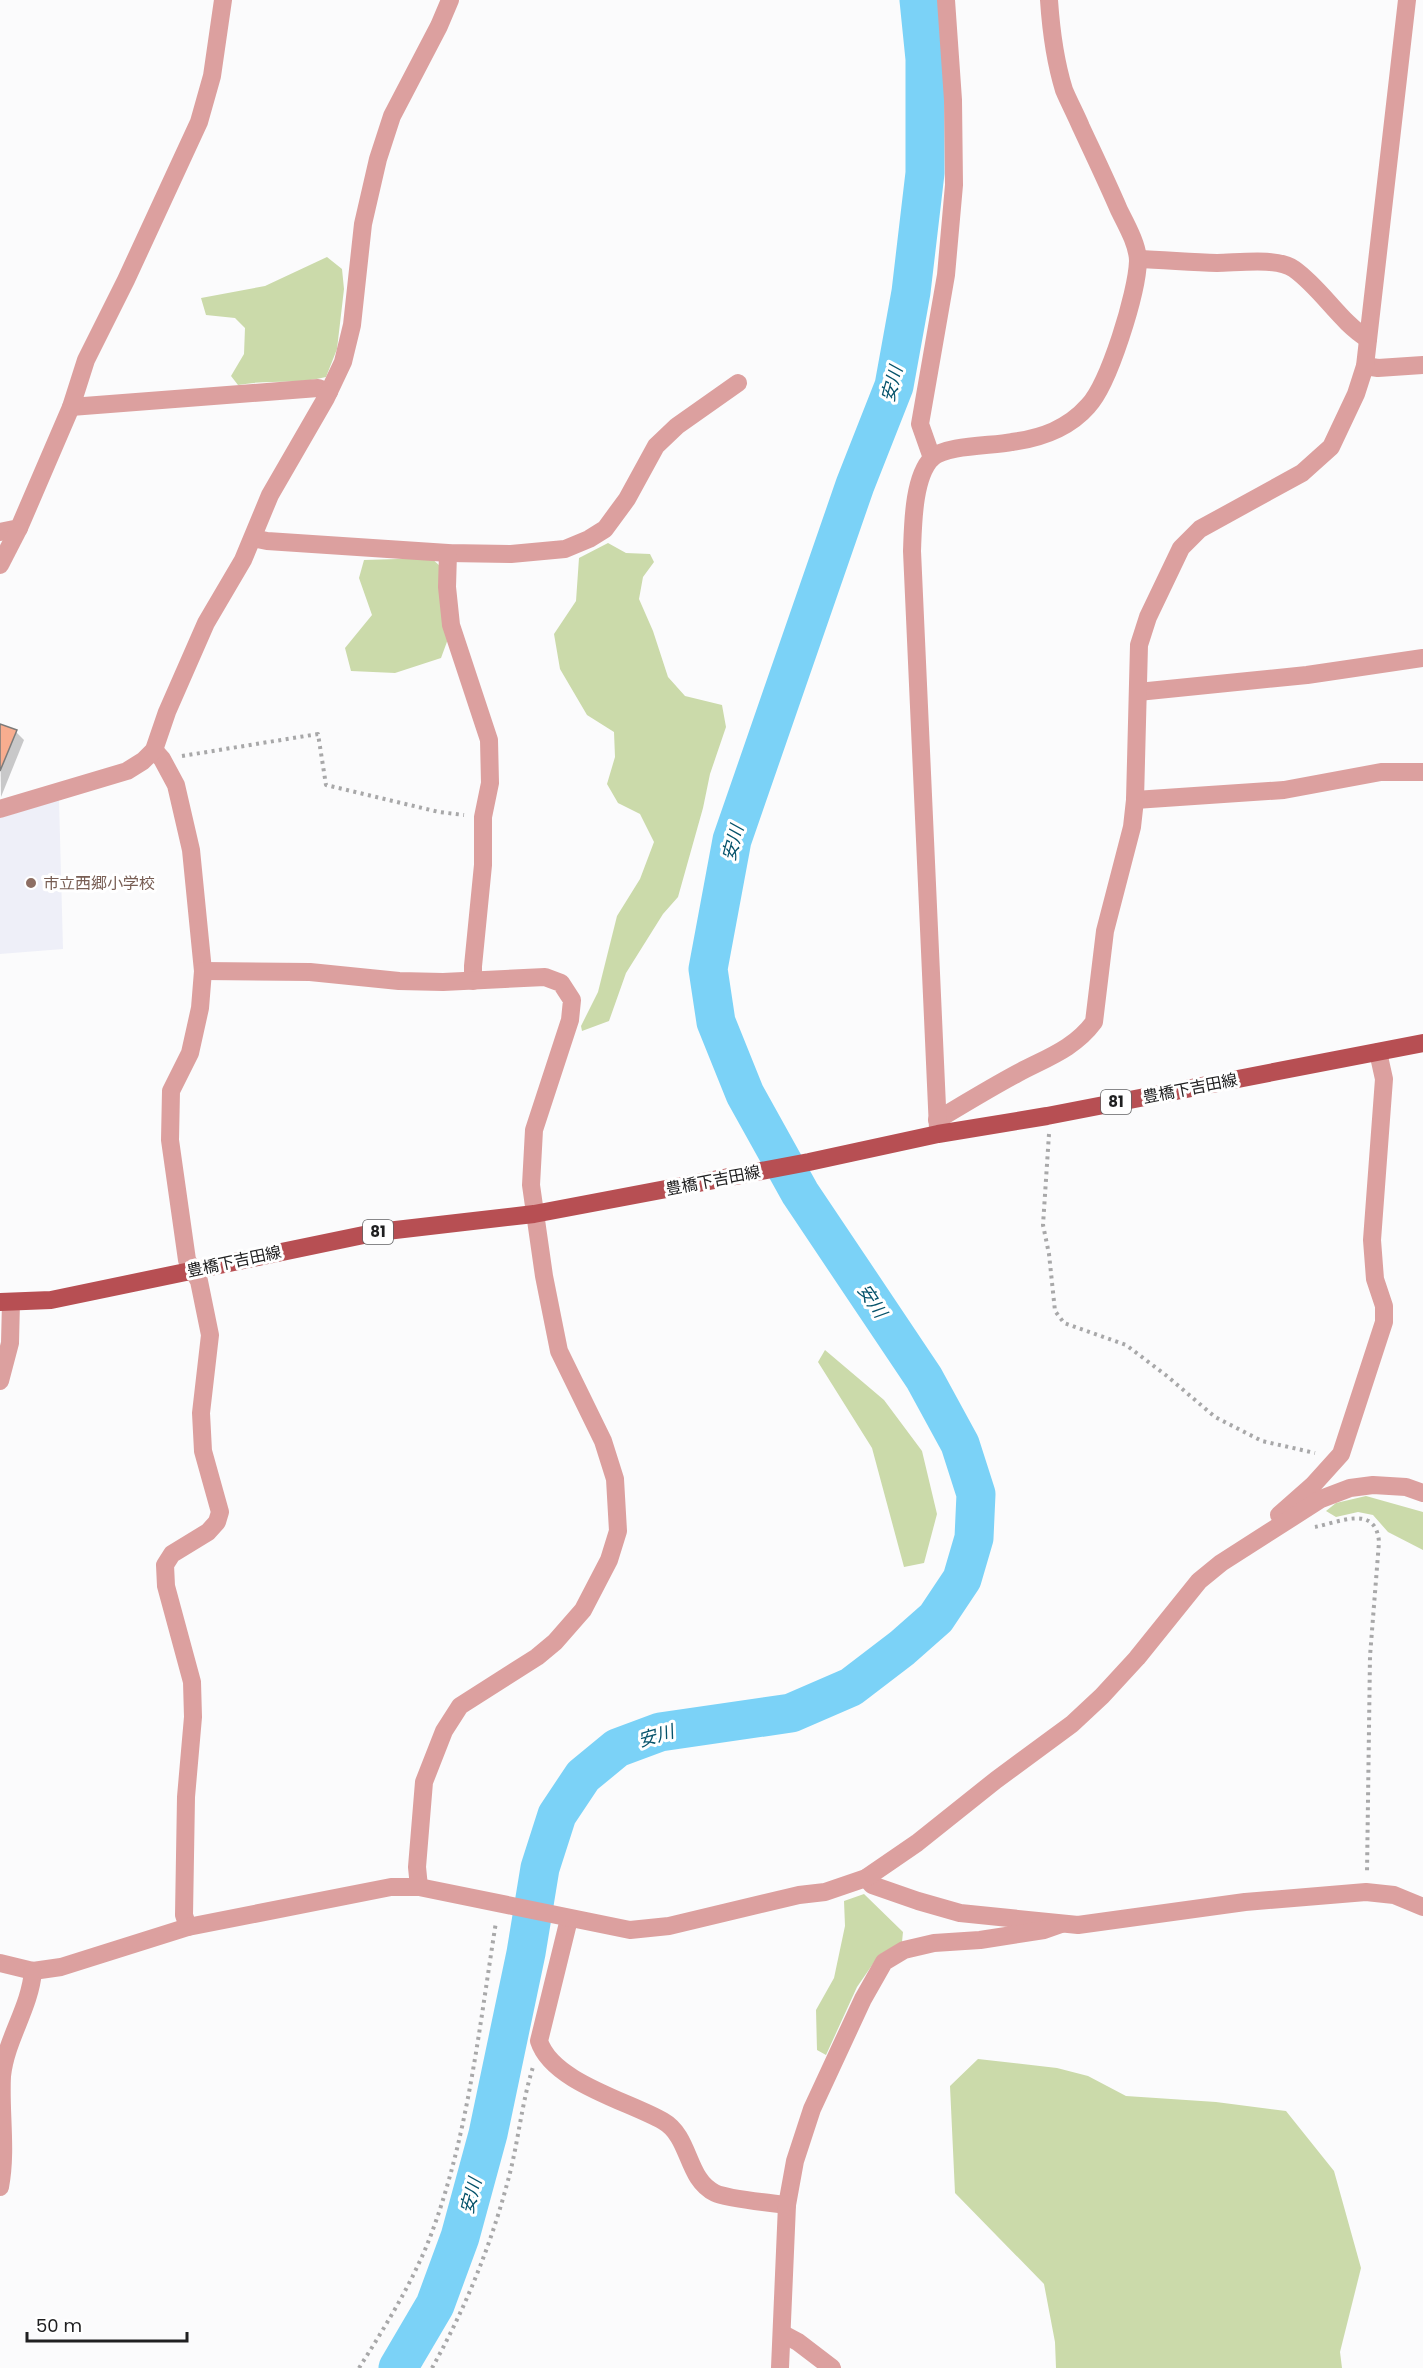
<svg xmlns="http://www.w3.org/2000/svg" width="1423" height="2368" font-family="Poppins,'Noto Sans JP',sans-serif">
<rect width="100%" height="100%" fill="#fbfbfc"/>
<!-- built -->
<polygon fill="#eeeff8" points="59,800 63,949 0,954 0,818"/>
<!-- green -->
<g fill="#cbdaaa">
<path d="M327,257L342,269L344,289L337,349L326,377C295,385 269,379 238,385L231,376L244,354L245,328L235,318L206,315L201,298L265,286Z"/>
<polygon points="608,543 626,553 650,554 654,562 643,577 639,599 653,631 668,677 685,696 722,705 726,727 710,774 703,808 678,897 663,914 626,973 609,1021 582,1031 581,1026 598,992 617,916 640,879 654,842 640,814 618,803 607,784 615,757 614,732 587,715 560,669 554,634 576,601 579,558"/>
<polygon points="431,558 440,566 448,639 441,658 395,673 351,671 345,648 372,615 359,578 364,560"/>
<polygon points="825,1350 884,1400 922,1451 937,1514 924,1563 904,1567 872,1448 818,1362"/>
<polygon points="1366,1496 1423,1512 1423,1550 1388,1532 1373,1515 1358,1512 1336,1517 1326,1511 1336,1503"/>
<polygon points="864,1894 903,1932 902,1942 879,1955 857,1987 826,2055 817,2050 816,2010 834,1978 845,1926 844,1901"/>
<polygon points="978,2059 1057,2068 1088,2076 1126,2096 1216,2102 1286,2111 1334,2171 1361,2268 1340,2352 1342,2368 1056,2368 1055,2342 1044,2284 955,2193 950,2086"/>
</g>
<!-- shadow -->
<polygon fill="#0003" points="0,725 16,732 24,740 1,797"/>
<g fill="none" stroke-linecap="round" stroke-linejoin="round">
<!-- river -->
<polyline stroke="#7bd2f7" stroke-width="39" points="398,2368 435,2305 460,2237 488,2134 526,1953 540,1868 557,1815 583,1776 617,1748 660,1732 791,1713 851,1687 902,1648 936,1618 962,1579 974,1538 976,1494 960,1444 924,1378 800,1193 745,1094 716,1022 708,969 732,840 855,485 894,386 911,292 925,173 925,59 919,0"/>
</g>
<!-- building -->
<polygon fill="#f8ad8f" stroke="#7c7b7a" stroke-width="1.5" points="0,724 17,730 0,771"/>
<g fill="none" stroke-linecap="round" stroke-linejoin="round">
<!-- path -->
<g stroke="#a8a8a9" stroke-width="4" stroke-dasharray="3 4.5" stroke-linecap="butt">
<polyline points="182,756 318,734 326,785 439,812 464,815"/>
<polyline points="1049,1134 1043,1225 1049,1254 1055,1311 1064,1323 1126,1345 1167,1376 1215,1417 1262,1441 1315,1453"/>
<path d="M1315,1527C1340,1522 1376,1504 1379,1542L1370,1656L1367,1873"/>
<path d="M359,2368C385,2327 411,2285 429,2240C468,2139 479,2028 496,1922"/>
<path d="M432,2368C464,2311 490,2248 507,2184C518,2146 521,2105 533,2067"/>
</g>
<!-- minor -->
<g stroke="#dca09f" stroke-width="18">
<path d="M1138,259C1164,260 1190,262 1217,263C1237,263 1277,257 1294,269C1322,289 1340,322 1368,339"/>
<polyline points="1365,366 1378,368 1423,365"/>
<polyline points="71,407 318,388 329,392"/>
<polyline points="932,458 920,424 946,275 954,185 953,100 946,0"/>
<polyline points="0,532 19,528 71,407 86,360 126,280 199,122 212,76 223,0"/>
<polyline points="253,538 267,541 448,553 511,554 565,549 589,539 605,529 627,499 656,446 677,426 738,383"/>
<polyline points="448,553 447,587 451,625 489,740 490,783 483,817 483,865 473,966 473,981"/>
<polyline points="0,565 19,528"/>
<polyline points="1138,692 1307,675 1423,658"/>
<polyline points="154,750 162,759 176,785 191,850 203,971 200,1008 190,1053 171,1091 170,1140 187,1260 199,1281 210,1335 201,1413 203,1451 220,1512 217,1522 208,1532 172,1554 165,1565 166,1586 192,1682 193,1717 186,1797 184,1915 188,1927"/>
<polyline points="1135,800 1284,790 1381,772 1423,772"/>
<polyline points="0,809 127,771 143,761 154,750 167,712 206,623 243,560 270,495 326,398 343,362 352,325 363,224 378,159 392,116 439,26 450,0"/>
<polyline points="203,971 310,972 399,981 443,982 545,977 561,983 572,1000 570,1020 534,1130 531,1185 544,1276 559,1351 603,1441 615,1479 618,1531 609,1560 583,1610 555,1642 537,1657 460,1706 444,1731 424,1782 417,1867 419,1887"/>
<path d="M937,1120C964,1104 990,1088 1018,1073C1046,1058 1074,1049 1094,1022L1105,931L1132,827L1135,800L1139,645L1148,617L1181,548L1200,529L1302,473L1331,447L1356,394L1365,366L1407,0"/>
<path d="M938,1129L912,551C913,526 913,477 932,458C946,445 992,446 1012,442C1041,438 1068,429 1088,406C1109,384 1137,293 1138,261C1138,245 1126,224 1119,210C1107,182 1094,155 1081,127C1076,115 1069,102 1064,90C1055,61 1051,30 1049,0"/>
<polyline points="0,1381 10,1343 11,1302"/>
<polyline points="1279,1515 1313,1485 1341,1454 1384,1322 1384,1306 1375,1279 1372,1240 1384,1079 1378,1052"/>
<polyline points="866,1878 872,1885 918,1901 960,1913 1078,1925 1245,1902 1366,1892 1394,1895 1423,1907"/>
<path d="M569,1919L539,2041C552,2082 628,2101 663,2121C691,2137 686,2179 715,2193C727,2199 772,2203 787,2205"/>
<polyline points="0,1963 33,1971 61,1967 188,1927 391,1887 419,1887 630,1930 669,1926 799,1895 825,1892 866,1878 917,1843 996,1780 1072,1724 1102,1696 1137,1658 1199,1581 1221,1563 1321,1499 1350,1488 1373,1485 1406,1487 1423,1493"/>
<path d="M0,2187C7,2150 0,2113 2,2076C6,2039 30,2008 33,1971"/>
<polyline points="783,2334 798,2342 832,2368"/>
<polyline points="780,2368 787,2205 795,2161 812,2109 863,1999 884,1962 904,1950 934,1943 980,1940 1044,1930 1061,1924"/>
</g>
<!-- primary -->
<polyline stroke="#b74f53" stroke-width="18" points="0,1302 51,1300 378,1232 534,1214 809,1162 938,1134 1047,1116 1423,1043"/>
</g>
<!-- markers -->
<circle fill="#8d6e63" stroke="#fff" stroke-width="2" cx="31" cy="883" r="6"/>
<g text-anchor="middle" stroke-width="6" stroke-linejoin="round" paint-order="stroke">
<!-- shield labels -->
<g fill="#fff" stroke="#636364" stroke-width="1.5">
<rect x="1101" y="1090" width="30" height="24" rx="4.5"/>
<rect x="363" y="1220" width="30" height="24" rx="4.5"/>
</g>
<g font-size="15" font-weight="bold" fill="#202021">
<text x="1116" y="1107">81</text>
<text x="378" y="1237">81</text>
</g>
<!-- education labels -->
<g font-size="16" fill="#785e54" stroke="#fff" text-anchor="start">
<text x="43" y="889">市立西郷小学校</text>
</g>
<!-- street labels -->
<g font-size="16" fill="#202021" stroke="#fff">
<text transform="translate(1190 1088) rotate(-11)" y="6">豊橋下吉田線</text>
<text transform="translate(713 1180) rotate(-11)" y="6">豊橋下吉田線</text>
<text transform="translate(234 1261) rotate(-12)" y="6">豊橋下吉田線</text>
</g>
<!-- water labels -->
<g font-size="18" font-style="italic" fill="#06536b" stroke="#fff">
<text transform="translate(892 384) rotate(-75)" y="6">安川</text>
<text transform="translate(733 843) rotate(-75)" y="6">安川</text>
<text transform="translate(872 1301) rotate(56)" y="6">安川</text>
<text transform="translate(656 1736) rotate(-16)" y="6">安川</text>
<text transform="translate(471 2196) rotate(-75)" y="6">安川</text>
</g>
</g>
<!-- scale -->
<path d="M27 2332v9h160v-9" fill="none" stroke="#202021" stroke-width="3"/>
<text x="36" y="2332" font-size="18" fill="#202021" stroke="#ffffff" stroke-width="4.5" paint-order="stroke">50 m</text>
</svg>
